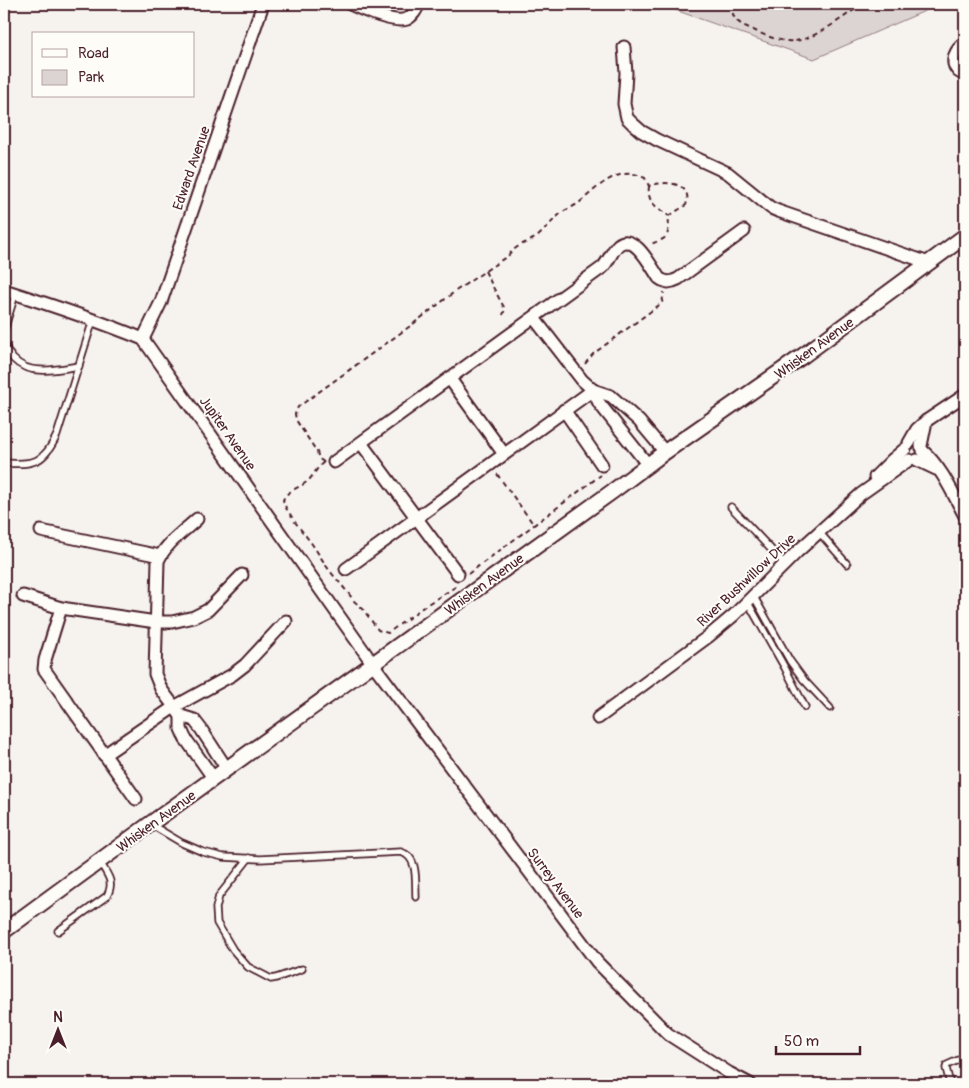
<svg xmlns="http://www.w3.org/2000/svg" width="969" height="1088" font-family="Pangolin,sans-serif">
<rect width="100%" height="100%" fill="#f6f3ef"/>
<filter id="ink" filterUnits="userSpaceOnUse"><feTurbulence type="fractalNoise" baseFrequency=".02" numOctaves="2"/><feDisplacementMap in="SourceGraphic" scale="10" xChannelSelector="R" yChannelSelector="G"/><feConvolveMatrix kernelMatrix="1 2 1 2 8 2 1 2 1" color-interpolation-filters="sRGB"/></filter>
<g filter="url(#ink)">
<!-- green -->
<polygon fill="#dcd4d2" stroke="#937a7e" points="658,4 941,4 814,59"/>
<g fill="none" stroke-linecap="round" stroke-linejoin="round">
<defs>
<g id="service">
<path d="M15,294C12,306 7,319 4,331C1,353 19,370 40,370C53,371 66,368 79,366"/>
<path d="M4,463C34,465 44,463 57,435L93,320"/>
<polyline points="731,507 785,564"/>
<polyline points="819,532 847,564"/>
<polyline points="753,595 790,661 804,680 830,708"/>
<polyline points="747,601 785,668 805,707"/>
<path d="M150,824L182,843L203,852L223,857L260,859L401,852C419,857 415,882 416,897"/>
<polyline points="249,858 219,896 216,908 217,923 233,950 248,967 271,979 276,978 302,969"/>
<polyline points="962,922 965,927"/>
<path d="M58,931L107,896C115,881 107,875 100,862"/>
<polyline points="950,1084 946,1068 947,1065 965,1057"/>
</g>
<g id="minor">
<path d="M350,4C363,10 394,24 407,19C413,16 416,10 419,4"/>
<path d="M965,43C956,49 949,61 958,71C959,72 965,75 965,75"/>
<polyline points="624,47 626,73 624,104 627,118 633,124 641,131 657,140 728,173 771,208 778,211 929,263"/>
<path d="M4,290C51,305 97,320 143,339L373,664L597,962L668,1034L729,1073L750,1084"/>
<polyline points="534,318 582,380 593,390 599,403 648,465"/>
<polyline points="143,339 161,302 263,4"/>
<polyline points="450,379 504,454"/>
<polyline points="593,390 611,396 639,421 665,452"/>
<polyline points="564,410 602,465"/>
<polyline points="361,443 458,574"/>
<polyline points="909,443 917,429 926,421 965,395"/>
<polyline points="921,446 926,421"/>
<path d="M923,451C942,468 953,494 965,516"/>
<polyline points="917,460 936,469"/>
<path d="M334,462L603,267C609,260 612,251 618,245C634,231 652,268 659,278L662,280L668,282L673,281L678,279L744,231"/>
<polyline points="875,477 892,460 905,449"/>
<path d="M197,519C183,532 166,543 158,561L155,674L161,689L181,716L194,720L201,729L227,769"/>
<polyline points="41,531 160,556"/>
<polyline points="346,569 593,390"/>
<polyline points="23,596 61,608 156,622 172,622 194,617 208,610 242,575"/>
<polyline points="61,608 45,660 44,669 136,799"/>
<polyline points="181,716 181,729 185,738 214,779"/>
<polyline points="598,718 709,636 734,615 797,552 861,494 909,460"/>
<polyline points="104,755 174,707 232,675 245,665 286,621"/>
</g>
<polyline id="tertiary" points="4,931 150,824 613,491 665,452 804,355 965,236"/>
</defs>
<!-- service casing -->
<use href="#service" stroke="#4a1f2b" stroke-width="9"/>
<!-- minor casing -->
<use href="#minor" stroke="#4a1f2b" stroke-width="15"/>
<!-- tertiary casing -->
<use href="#tertiary" stroke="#4a1f2b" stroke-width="18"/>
<!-- path -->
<g stroke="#4a1f2b" stroke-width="2" stroke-dasharray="5 4" stroke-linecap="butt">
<path d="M733,4C730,16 737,23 747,27C760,33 773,40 788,41C810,44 844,16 863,4"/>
<path d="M649,186C647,205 657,206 669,216"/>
<polyline points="485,271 494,289 505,309 503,315"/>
<polyline points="585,364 593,354 662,303 664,292"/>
<path d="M324,462L319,459L317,452L296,420L295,414L298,407L413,324L457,290L509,255C518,243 527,244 538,236C546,229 552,221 560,214C566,209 574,207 580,202C598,187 619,164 645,178L649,186C664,180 694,182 686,205L669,216C668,225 671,236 661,240C656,242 653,243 649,245"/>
<path d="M324,462C317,467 314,475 308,481C300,488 287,490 283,500L286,508L295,522L312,544L329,570L349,594L354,601L363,609L378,630L388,633L426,605L457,586"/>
<polyline points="497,474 534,525"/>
<polyline points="468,574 601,475"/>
</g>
<!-- service -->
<use href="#service" stroke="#fdfcf7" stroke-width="5.5"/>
<!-- minor -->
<use href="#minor" stroke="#fdfcf7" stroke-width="11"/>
<!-- tertiary -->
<use href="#tertiary" stroke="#fdfcf7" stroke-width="14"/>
</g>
</g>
<g text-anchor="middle" stroke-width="4" stroke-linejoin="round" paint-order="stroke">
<!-- street labels -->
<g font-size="14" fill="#4a1f2b" stroke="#fdfcf7">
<text transform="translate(191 168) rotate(-71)" y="5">Edward Avenue</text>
<text transform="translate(814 348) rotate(-36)" y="5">Whisken Avenue</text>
<text transform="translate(228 433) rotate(55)" y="5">Jupiter Avenue</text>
<text transform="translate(746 580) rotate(-43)" y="5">River Bushwillow Drive</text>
<text transform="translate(484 584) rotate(-36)" y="5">Whisken Avenue</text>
<text transform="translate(156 821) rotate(-36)" y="5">Whisken Avenue</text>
<text transform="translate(556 883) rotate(53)" y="5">Surrey Avenue</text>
</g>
</g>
<!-- margin -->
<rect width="969" height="1088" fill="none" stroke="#fdfcf7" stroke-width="20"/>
<rect x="10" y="10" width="949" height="1068" fill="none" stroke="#4a1f2b" stroke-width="2" filter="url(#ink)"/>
<!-- legend -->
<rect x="32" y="32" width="162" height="65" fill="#fdfcf7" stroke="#b5a4a5"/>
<rect x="42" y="49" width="25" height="8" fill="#fdfcf7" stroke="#b5a4a5"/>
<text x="78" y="58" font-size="15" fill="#4a1f2b">Road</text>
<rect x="42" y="70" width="25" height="15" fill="#dcd4d2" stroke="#b5a4a5"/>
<text x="78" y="82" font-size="15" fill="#4a1f2b">Park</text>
<!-- north arrow -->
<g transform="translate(58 1030)" stroke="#fdfcf7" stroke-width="4" paint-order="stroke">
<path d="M0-4L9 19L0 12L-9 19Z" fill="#4a1f2b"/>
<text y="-8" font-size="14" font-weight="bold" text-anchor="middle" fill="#4a1f2b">N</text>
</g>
<!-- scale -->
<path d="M776 1046v8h84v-8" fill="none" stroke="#4a1f2b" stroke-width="2.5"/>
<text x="784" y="1046" font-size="15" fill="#4a1f2b" stroke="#fdfcf7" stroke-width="4" paint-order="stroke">50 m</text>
</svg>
